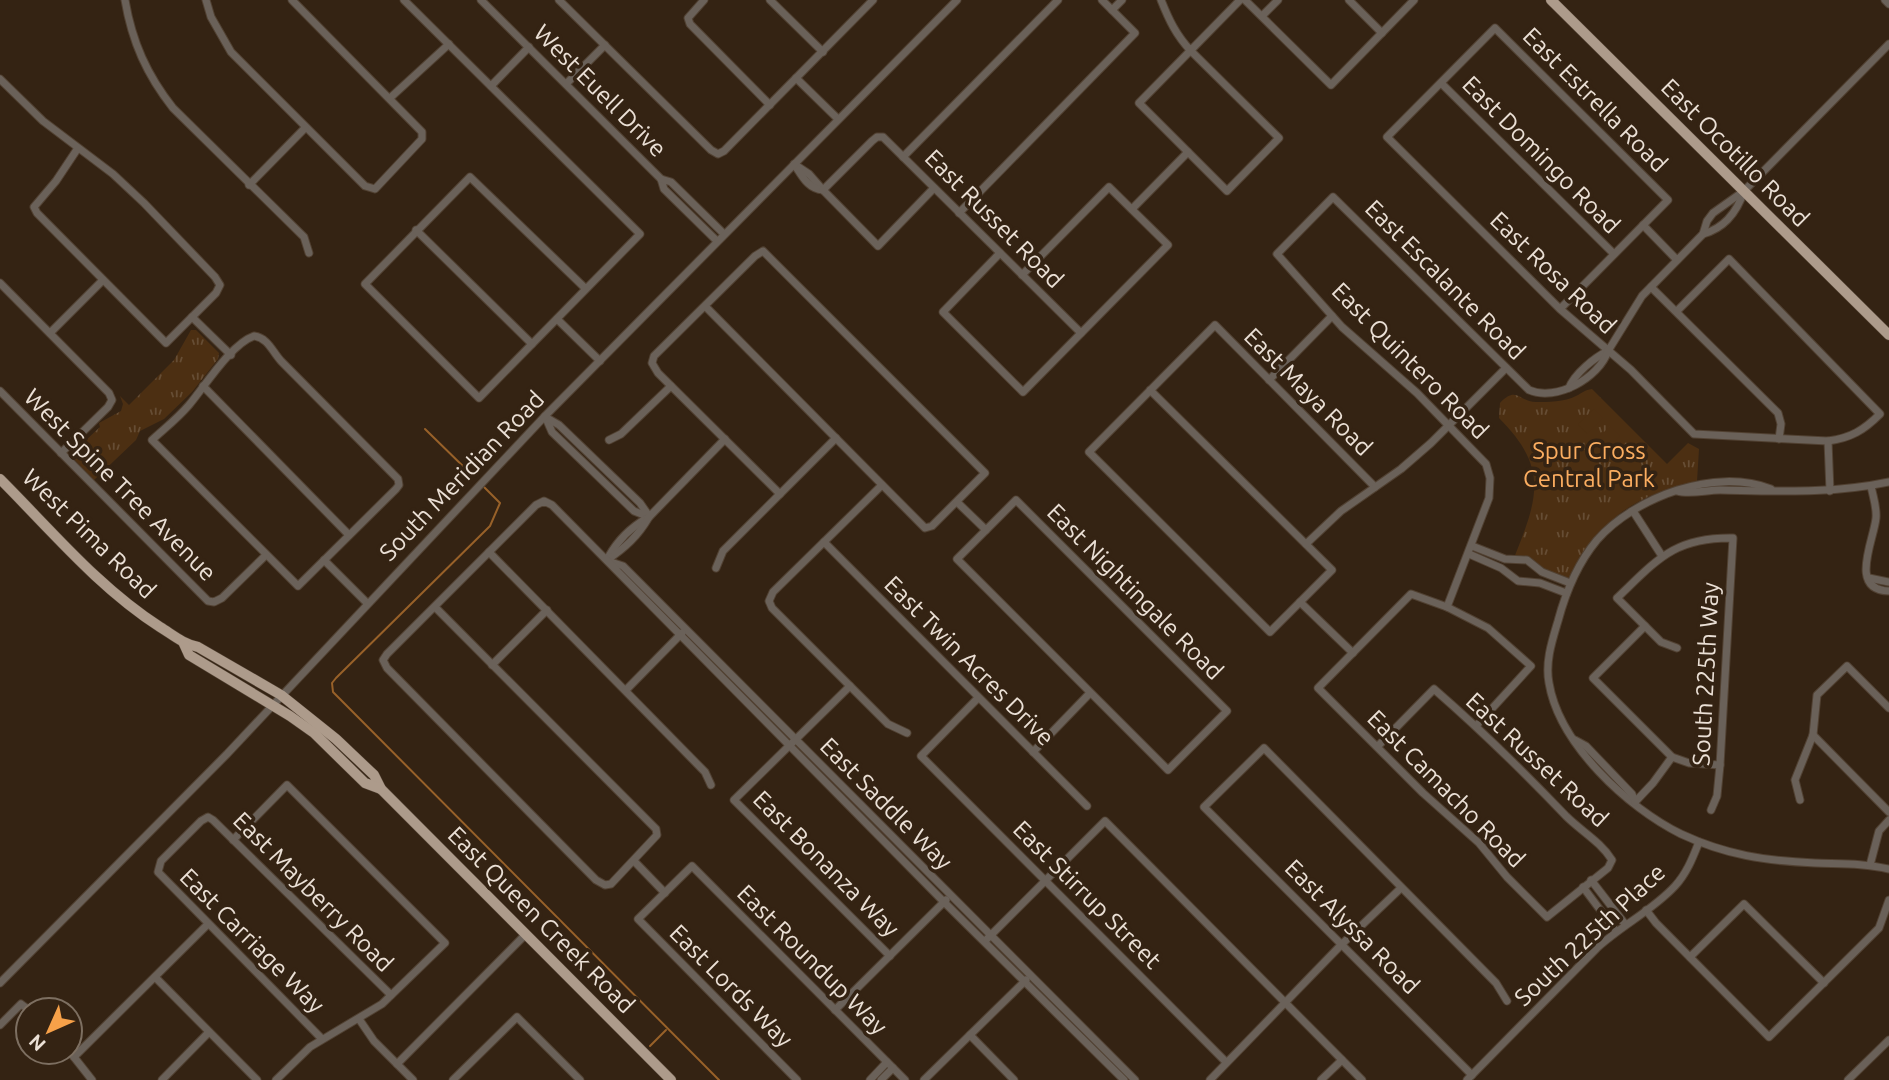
<svg xmlns="http://www.w3.org/2000/svg" width="1889" height="1080" font-family="Ubuntu,sans-serif">
<defs>
<pattern id="grass-tufts" width="24" height="20" patternUnits="userSpaceOnUse" patternTransform="scale(1.75)"><rect width="24" height="20" fill="#4c2f12"/><path d="M3 7l-1-3M5 7V3M7 7l1-3M15 17l-1-3M17 17v-4M19 17l1-3" fill="none" stroke="#664d34"/></pattern>
</defs>
<rect width="100%" height="100%" fill="#342313"/>
<!-- grass -->
<g fill="url(#grass-tufts)">
<polygon points="191,330 196,330 219,353 218,359 192,392 164,419 140,431 136,440 94,480 70,455 100,427 99,423 121,411 123,404 120,396 129,405 174,360"/>
<path d="M1592,389L1667,464L1688,443L1699,449L1697,481C1629,498 1604,517 1570,578L1561,577L1514,558C1538,498 1549,468 1499,418L1500,403C1517,385 1519,402 1536,402C1548,402 1565,402 1576,396C1582,393 1585,390 1592,389Z"/>
</g>
<!-- pitch -->
<g fill="#4c2f12">
<polygon points="1594,409 1603,418 1587,434 1578,424"/>
<polygon points="1610,426 1620,436 1605,451 1595,441"/>
</g>
<g fill="none" stroke-linecap="round" stroke-linejoin="round">
<!-- stream -->
<g stroke="#986129" stroke-width="2">
<polyline points="425,429 470,473"/>
<polyline points="484,487 500,503 490,526 336,678 332,683 333,692 719,1080"/>
<polyline points="650,1046 666,1030"/>
</g>
<defs>
<g id="minor">
<path d="M125,0C132,42 147,75 173,108L304,237L309,253"/>
<polyline points="206,0 211,17 231,52 365,186 375,189 422,139 422,132 292,0"/>
<polyline points="404,0 640,234 479,398 365,284 470,177 586,289"/>
<polyline points="481,0 661,179 664,189 717,241"/>
<polyline points="559,0 711,150 718,154 724,151 873,0"/>
<polyline points="704,0 688,18 690,24 770,105"/>
<polyline points="770,0 823,52"/>
<path d="M1161,0C1169,20 1176,35 1191,51L1279,138L1227,191L1139,103L1240,0"/>
<polyline points="1245,0 1331,85 1414,0"/>
<polyline points="1349,0 1382,33"/>
<polyline points="1885,0 1889,4"/>
<polyline points="1112,10 1122,0"/>
<polyline points="1262,16 1278,0"/>
<polyline points="796,78 838,119"/>
<polyline points="0,79 43,121 113,174 144,203 215,277 220,285 216,293 166,343 37,213 34,207 56,181 78,148"/>
<polyline points="1441,83 1614,254"/>
<polyline points="566,84 605,45"/>
<polyline points="491,86 529,47"/>
<polyline points="390,98 449,44"/>
<polyline points="903,157 1058,0"/>
<polyline points="794,164 809,174 823,190 878,246 934,188"/>
<path d="M796,167C803,178 809,189 823,190"/>
<polyline points="661,179 671,182 724,234"/>
<polyline points="249,185 305,128"/>
<polyline points="823,190 872,141 877,137 883,137 1081,333"/>
<polyline points="1132,209 1188,152"/>
<polyline points="959,213 1135,33 1102,0"/>
<polyline points="1643,225 1677,260"/>
<polyline points="416,230 532,344"/>
<polyline points="1703,234 1707,221 1713,213 1744,191 1889,44"/>
<polyline points="1000,253 943,312 1023,392 1168,245 1109,187 1022,275"/>
<polyline points="0,283 109,393 112,400 108,407 61,453"/>
<polyline points="1651,287 1778,413 1781,424 1779,439"/>
<polyline points="705,306 925,528 932,526 985,473 763,251 755,256 654,356 652,363 658,373 780,494"/>
<path d="M1560,309L1668,200L1495,28L1387,137L1560,309L1631,370L1694,434L1828,441C1851,438 1864,430 1880,414L1729,259L1677,311"/>
<polyline points="192,317 231,355"/>
<polyline points="557,319 600,361"/>
<polyline points="50,333 103,280"/>
<path d="M254,336C268,338 272,351 281,361L398,479L399,485L396,489L298,586L152,440C164,429 178,418 189,405C205,386 231,344 254,336Z"/>
<polyline points="1269,380 1332,316"/>
<polyline points="203,386 349,535"/>
<path d="M1569,388C1574,374 1595,357 1608,351"/>
<polyline points="1150,390 1332,570 1270,632 1089,452 1215,325 1375,487"/>
<polyline points="0,391 208,601 214,602 222,598 266,555"/>
<polyline points="545,416 552,432 634,511 649,517"/>
<polyline points="547,418 559,425 640,503 649,516"/>
<polyline points="609,440 621,434 671,386"/>
<polyline points="1828,441 1830,491"/>
<polyline points="882,485 773,592 769,601 772,608 888,724 907,733"/>
<path d="M1871,486C1873,497 1877,507 1876,518C1874,540 1848,590 1889,591"/>
<path d="M1771,489C1715,467 1635,497 1597,540C1577,564 1566,591 1558,621C1552,641 1545,662 1549,683C1559,744 1628,808 1681,834C1726,855 1766,861 1815,863C1840,864 1864,863 1889,869"/>
<path d="M1677,491C1690,495 1706,490 1720,490C1777,491 1833,494 1889,482"/>
<polygon points="1016,500 1227,711 1168,770 957,559"/>
<polyline points="957,502 986,530"/>
<polyline points="1633,511 1662,556"/>
<polyline points="824,542 1087,806"/>
<polyline points="1306,544 1341,511 1401,469 1431,443 1506,368"/>
<polyline points="1472,546 1505,559 1527,560 1542,572 1570,583"/>
<polyline points="489,552 705,772 711,785"/>
<polyline points="1469,554 1501,568 1518,581 1540,583 1566,593"/>
<path d="M609,556C618,540 630,528 647,518"/>
<polyline points="324,560 367,603"/>
<path d="M607,560C625,548 638,536 649,517L725,439"/>
<polyline points="608,561 623,566 1135,1080"/>
<polyline points="716,568 723,551 836,438"/>
<polyline points="1869,578 1889,582"/>
<polyline points="1300,602 1353,653"/>
<polyline points="435,607 656,829 657,835 611,884 605,885 596,880 387,668 383,660 387,654 536,505 544,501 552,505 944,902 1124,1080"/>
<path d="M1447,607L1489,498L1490,478L1486,464L1417,393L1342,327L1277,254L1333,197L1529,390C1556,402 1599,378 1608,351L1642,296L1703,234C1725,228 1737,212 1744,191"/>
<polyline points="1645,626 1593,678 1672,757 1689,763 1720,765"/>
<path d="M1677,648L1661,642L1617,598C1657,560 1674,537 1733,538L1720,765L1717,796L1711,810"/>
<polyline points="492,665 547,610"/>
<polyline points="850,686 734,800 890,956"/>
<polyline points="626,690 682,633"/>
<polyline points="978,698 921,756 1226,1062"/>
<polyline points="1813,735 1889,812"/>
<polyline points="1575,740 1586,746 1632,794 1635,802"/>
<path d="M1377,747L1434,689C1480,729 1523,771 1566,816C1581,831 1601,842 1612,860L1608,868L1547,917L1507,877L1479,843L1423,793L1318,688L1411,594L1447,607L1488,628L1531,666L1476,726"/>
<polyline points="1033,752 1090,693"/>
<polyline points="1800,800 1795,780 1813,735 1817,695 1847,666 1889,708"/>
<polyline points="1635,802 1653,783 1672,757"/>
<polyline points="233,840 287,785 445,943 382,1004 310,1047 276,1080"/>
<polyline points="634,861 665,893"/>
<polyline points="1870,865 1879,831 1889,820"/>
<polyline points="1591,880 1625,924"/>
<polyline points="1583,887 1616,931"/>
<polyline points="1646,910 1656,923 1769,1037 1879,928 1889,900"/>
<polyline points="987,939 1105,821 1362,1080"/>
<polyline points="1690,957 1744,904 1824,983"/>
<polyline points="155,977 257,1080"/>
<polyline points="0,983 227,754 545,416 957,0"/>
<polyline points="835,1010 946,900"/>
<polyline points="359,1019 374,1041 413,1080"/>
<polyline points="0,1025 21,1004 29,1010"/>
<polyline points="970,1035 1014,1080"/>
<polyline points="322,1039 158,872 161,861 201,821 208,817 213,820 391,995"/>
<polyline points="70,1052 92,1080"/>
<polyline points="74,1057 208,924"/>
<polyline points="397,1064 526,934"/>
<polyline points="1472,1075 1204,807 1264,748 1496,983 1507,1001"/>
<polyline points="162,1080 209,1032"/>
<polyline points="453,1080 517,1017 580,1080"/>
<polyline points="797,1080 638,919 692,866 905,1080"/>
<polyline points="870,1080 887,1062"/>
<polyline points="881,1080 893,1068"/>
<polyline points="924,1080 1026,980"/>
<polyline points="1210,1080 1342,944 1401,888"/>
<polyline points="1321,1080 1342,1060"/>
<path d="M1467,1080L1597,948C1622,925 1653,910 1675,886C1687,873 1693,857 1699,842"/>
<polyline points="1848,1080 1889,1040"/>
</g>
<g id="major">
<polyline points="1551,0 1889,335"/>
<path d="M0,479C51,530 99,588 160,627C173,635 183,644 198,647L281,695L336,739L374,775L381,789L671,1080"/>
<polyline points="184,644 189,655 290,716 314,733 365,783 381,789"/>
</g>
</defs>
<!-- minor casing -->
<use href="#minor" stroke="#514132" stroke-width="9"/>
<!-- major casing -->
<use href="#major" stroke="#514132" stroke-width="11"/>
<!-- minor -->
<use href="#minor" stroke="#6a6159" stroke-width="7"/>
<!-- major -->
<use href="#major" stroke="#ad9b8b" stroke-width="10"/>
</g>
<g text-anchor="middle" stroke-width="7" stroke-linejoin="round" paint-order="stroke">
<!-- street labels -->
<g font-size="24" fill="#ebe0d6" stroke="#342313">
<text transform="translate(600 91) rotate(45)" y="8">West Euell Drive</text>
<text transform="translate(1595 100) rotate(45)" y="8">East Estrella Road</text>
<text transform="translate(1735 153) rotate(45)" y="8">East Ocotillo Road</text>
<text transform="translate(1541 155) rotate(45)" y="8">East Domingo Road</text>
<text transform="translate(994 219) rotate(45)" y="8">East Russet Road</text>
<text transform="translate(1553 273) rotate(44)" y="8">East Rosa Road</text>
<text transform="translate(1445 280) rotate(45)" y="8">East Escalante Road</text>
<text transform="translate(1410 361) rotate(45)" y="8">East Quintero Road</text>
<text transform="translate(1308 392) rotate(45)" y="8">East Maya Road</text>
<text transform="translate(462 476) rotate(-46)" y="8">South Meridian Road</text>
<text transform="translate(120 485) rotate(45)" y="8">West Spine Tree Avenue</text>
<text transform="translate(89 534) rotate(44)" y="8">West Pima Road</text>
<text transform="translate(1135 592) rotate(45)" y="8">East Nightingale Road</text>
<text transform="translate(969 661) rotate(45)" y="8">East Twin Acres Drive</text>
<text transform="translate(1706 674) rotate(-87)" y="8">South 225th Way</text>
<text transform="translate(1537 760) rotate(43)" y="8">East Russet Road</text>
<text transform="translate(1446 789) rotate(45)" y="8">East Camacho Road</text>
<text transform="translate(886 804) rotate(45)" y="8">East Saddle Way</text>
<text transform="translate(826 864) rotate(45)" y="8">East Bonanza Way</text>
<text transform="translate(313 892) rotate(45)" y="8">East Mayberry Road</text>
<text transform="translate(1087 895) rotate(45)" y="8">East Stirrup Street</text>
<text transform="translate(541 920) rotate(45)" y="8">East Queen Creek Road</text>
<text transform="translate(1352 927) rotate(45)" y="8">East Alyssa Road</text>
<text transform="translate(1590 935) rotate(-43)" y="8">South 225th Place</text>
<text transform="translate(252 941) rotate(45)" y="8">East Carriage Way</text>
<text transform="translate(812 960) rotate(45)" y="8">East Roundup Way</text>
<text transform="translate(731 986) rotate(45)" y="8">East Lords Way</text>
</g>
<!-- park labels -->
<g font-size="24" fill="#fbad60" stroke="#342313">
<text x="1589" y="459">Spur Cross<tspan x="1589" dy="28">Central Park</tspan></text>
</g>
</g>
<!-- north arrow -->
<g transform="translate(49 1031) rotate(225)"><circle r="33" fill="#342313" stroke="#7d6f61" stroke-width="2"/>
<path d="M0-5L12 26L0 18L-12 26Z" fill="#f7a149"/>
<text y="-10" font-size="19" font-weight="bold" text-anchor="middle" fill="#ebe0d6">N</text>
</g>
</svg>
